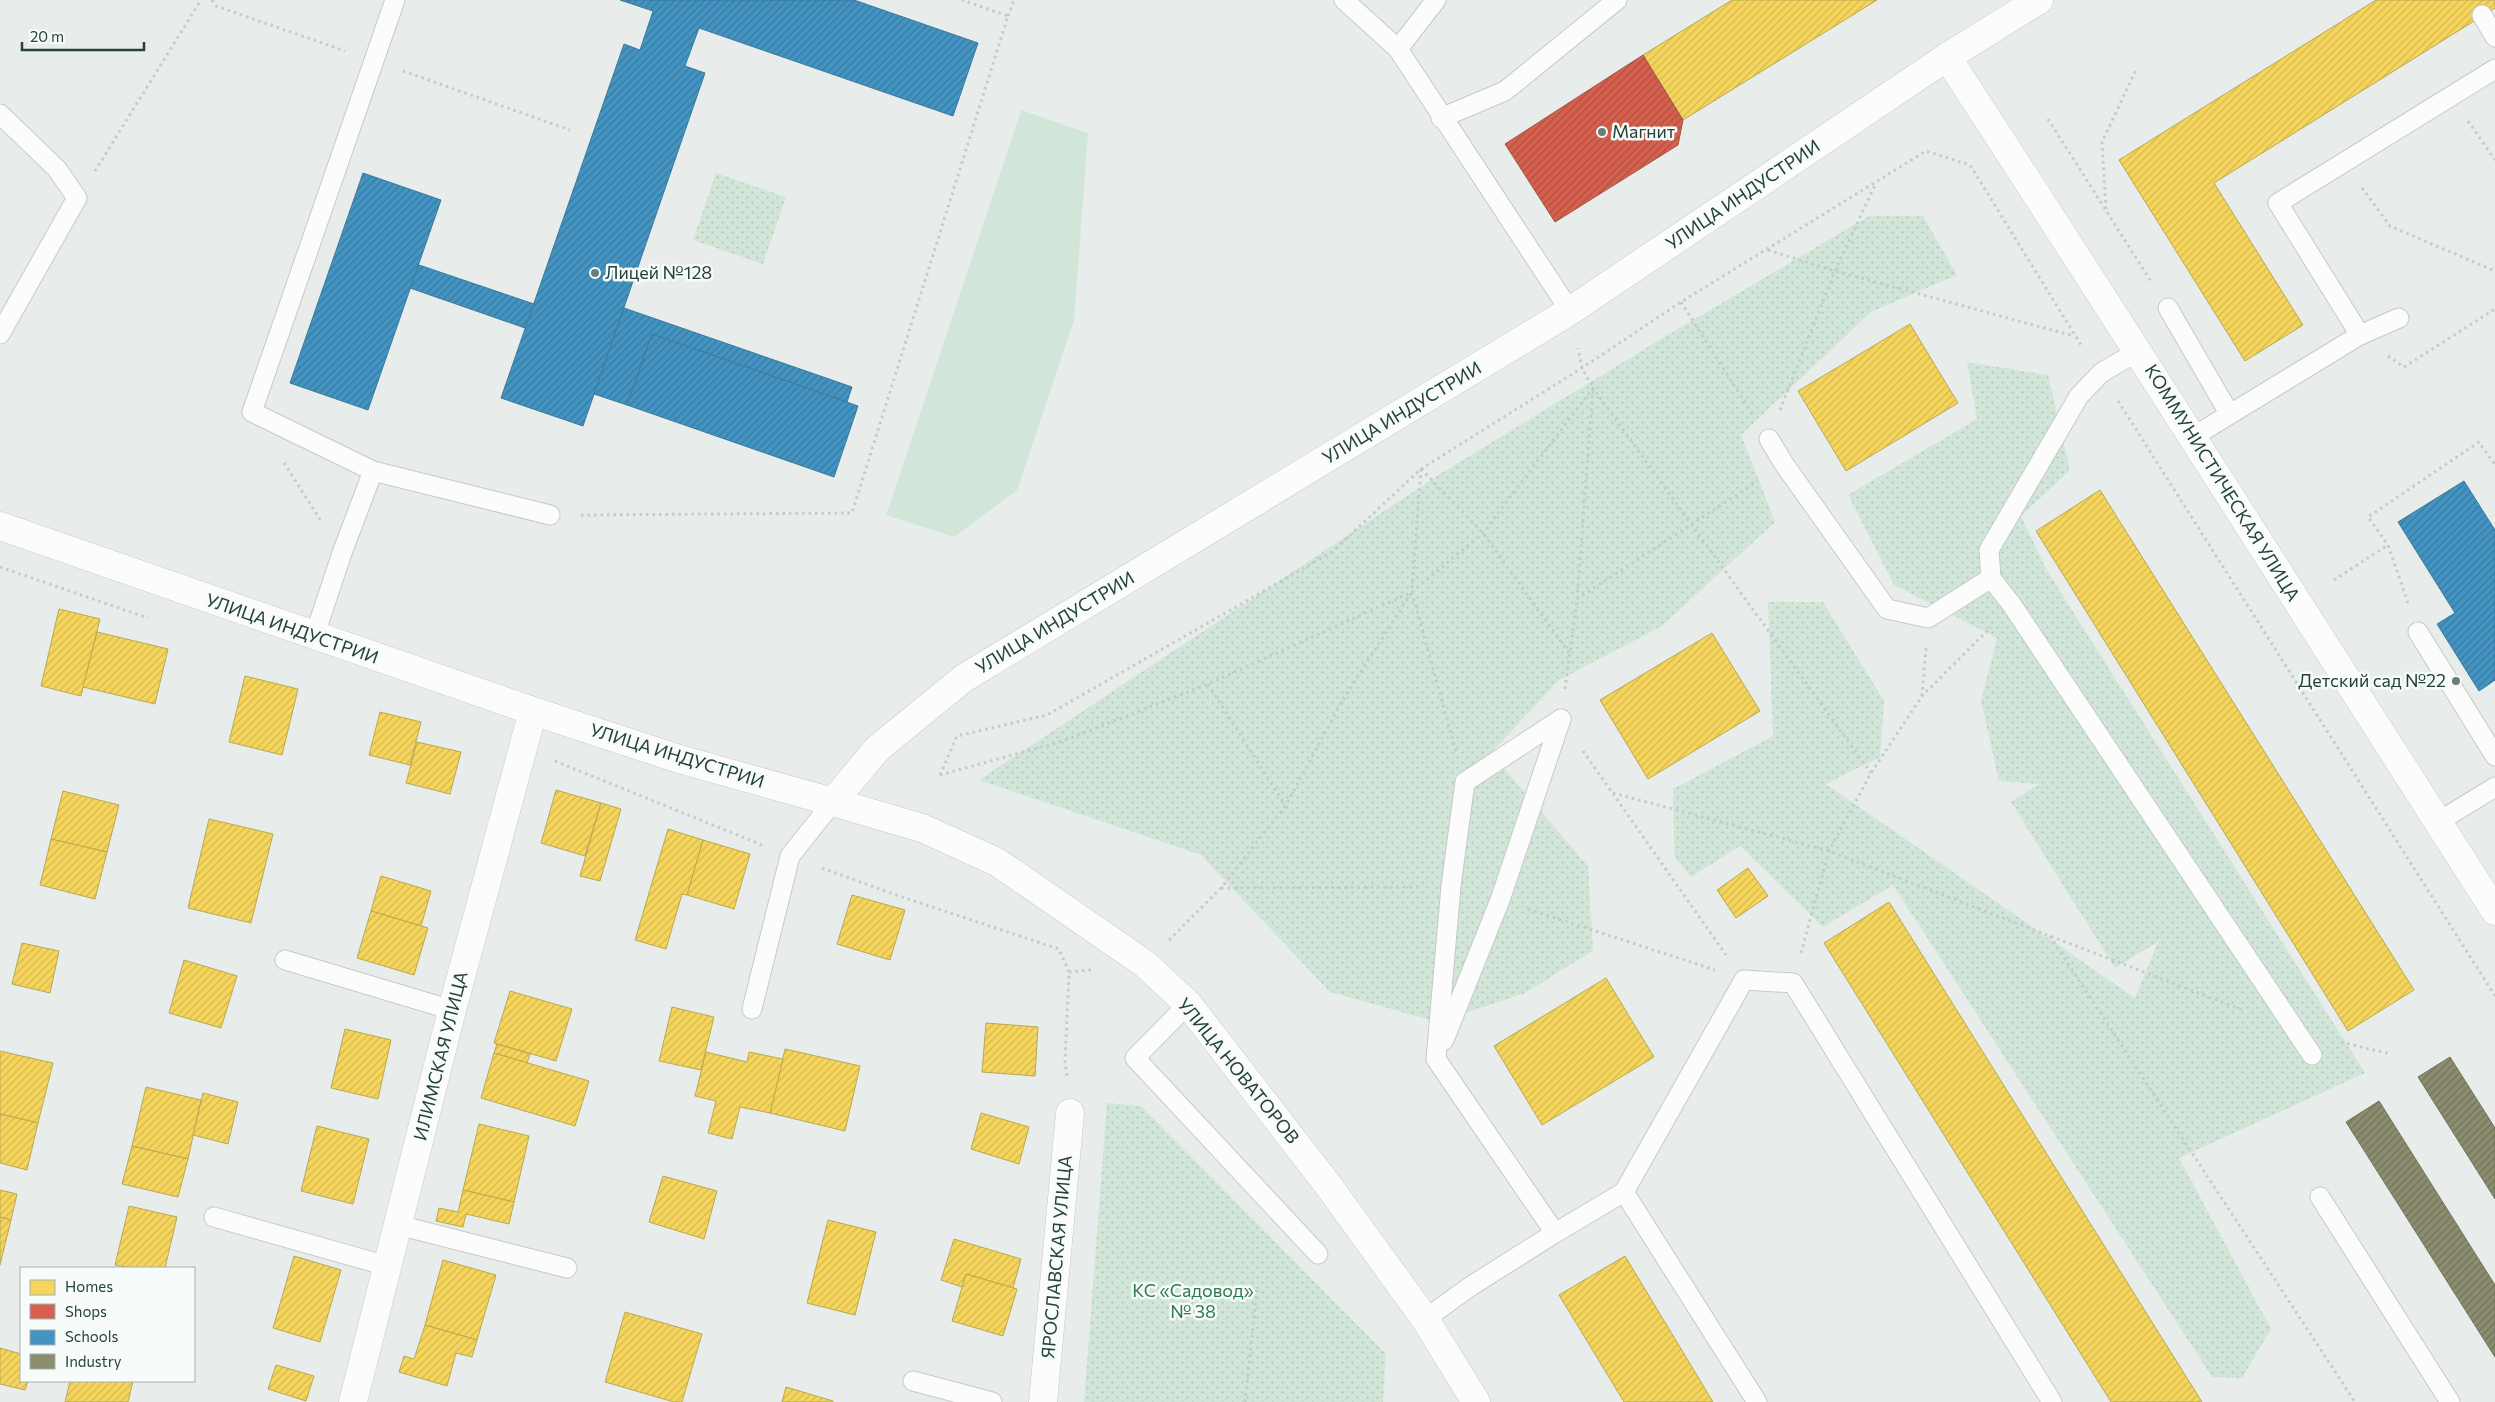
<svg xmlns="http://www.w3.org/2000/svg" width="2495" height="1402" font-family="Commissioner,sans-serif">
<defs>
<pattern id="park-dots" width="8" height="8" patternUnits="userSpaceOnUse" patternTransform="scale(1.25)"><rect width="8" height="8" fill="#d1e6d8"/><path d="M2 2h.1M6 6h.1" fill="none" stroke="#b3c6ba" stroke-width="1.8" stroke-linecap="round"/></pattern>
<pattern id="homes-hatch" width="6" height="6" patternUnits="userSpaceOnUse" patternTransform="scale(1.25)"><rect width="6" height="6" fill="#f6d55c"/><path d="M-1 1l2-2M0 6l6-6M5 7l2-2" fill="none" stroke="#d3b851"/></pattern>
<pattern id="shops-hatch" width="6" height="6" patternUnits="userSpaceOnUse" patternTransform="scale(1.25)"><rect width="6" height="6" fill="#d6604d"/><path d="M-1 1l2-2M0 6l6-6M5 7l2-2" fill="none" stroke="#ad5141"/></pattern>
<pattern id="schools-hatch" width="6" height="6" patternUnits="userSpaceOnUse" patternTransform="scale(1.25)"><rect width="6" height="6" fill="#4393c3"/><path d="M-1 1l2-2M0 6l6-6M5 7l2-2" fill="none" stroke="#387a9f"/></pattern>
<pattern id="industry-hatch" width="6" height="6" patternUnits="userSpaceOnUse" patternTransform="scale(1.25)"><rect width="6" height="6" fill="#8c8c6e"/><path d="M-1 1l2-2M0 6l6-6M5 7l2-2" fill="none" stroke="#72745b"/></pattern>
</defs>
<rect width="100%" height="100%" fill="#e8edeb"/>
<!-- park -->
<g fill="url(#park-dots)">
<polygon points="716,173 786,197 763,264 693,240"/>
<polygon points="1869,216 1923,216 1957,275 1871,312 1741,435 1775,522 1662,626 1559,680 1491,753 1588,866 1593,951 1525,993 1438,1022 1330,992 1201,855 979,780 1440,474 1656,342"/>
<polygon points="1967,362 2048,375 2070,470 2021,516 2046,569 2365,1073 2179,1158 2271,1329 2242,1378 2212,1377 1893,885 1823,927 1740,846 1691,877 1674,856 1673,789 1773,736 1768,602 1823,602 1884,701 1880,757 1826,784 2135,998 2158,942 2115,968 2011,802 2039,784 1999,781 1981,701 1997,638 1894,585 1848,495 1977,419"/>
<polygon points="1107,1103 1141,1106 1386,1354 1383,1402 1084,1402"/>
</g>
<!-- pitch -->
<polygon fill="#d1e6d8" points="1021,110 1088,133 1074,321 1017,490 954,537 886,515"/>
<!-- homes -->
<g fill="url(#homes-hatch)" stroke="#b7a952">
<polygon points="1732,0 1877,0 1683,120 1643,55"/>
<polygon points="2376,0 2495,0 2495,8 2214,183 2303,325 2245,361 2119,160"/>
<polygon points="1910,324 1958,403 1846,471 1798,391"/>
<polygon points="2100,490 2414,990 2348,1031 2036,531"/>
<polygon points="59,609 100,619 81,696 41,686"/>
<polygon points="97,632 168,649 155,704 83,687"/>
<polygon points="1712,633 1760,711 1648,779 1600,700"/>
<polygon points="245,676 298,689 282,755 229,742"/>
<polygon points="380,712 421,722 410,765 369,755"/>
<polygon points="417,742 461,752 450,794 406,783"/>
<polygon points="556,790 601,803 585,856 541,843"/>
<polygon points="63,791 119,805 107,852 51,839"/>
<polygon points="601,803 621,809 600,881 580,876"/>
<polygon points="209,819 273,834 251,923 188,908"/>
<polygon points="668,829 703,840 687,895 682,894 666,949 635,940"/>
<polygon points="51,839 107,852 95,899 40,885"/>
<polygon points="703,840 750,854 734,909 687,895"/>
<polygon points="1748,868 1768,896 1736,918 1717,890"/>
<polygon points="381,876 431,891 421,926 371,911"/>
<polygon points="852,895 905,910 890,960 837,944"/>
<polygon points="1889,902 2202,1402 2111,1402 1824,943"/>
<polygon points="371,911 428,928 414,975 357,958"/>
<polygon points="22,943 59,951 50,993 12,984"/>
<polygon points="184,960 237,976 221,1028 169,1013"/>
<polygon points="1606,978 1654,1057 1542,1125 1494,1046"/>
<polygon points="510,991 572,1009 556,1061 494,1043"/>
<polygon points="672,1007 714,1017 701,1070 659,1061"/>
<polygon points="986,1023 1038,1027 1035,1076 982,1072"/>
<polygon points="345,1029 391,1040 378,1099 331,1088"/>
<polygon points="497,1044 530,1054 527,1063 494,1053"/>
<polygon points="785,1049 860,1066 845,1131 770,1113"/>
<polygon points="0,1051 53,1063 38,1123 0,1114"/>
<polygon points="706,1052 747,1062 749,1052 783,1059 770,1113 740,1107 732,1139 708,1133 716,1101 695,1096"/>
<polygon points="494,1053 589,1081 575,1126 481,1098"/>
<polygon points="146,1087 201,1100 188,1159 132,1146"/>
<polygon points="203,1093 238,1102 228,1144 193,1135"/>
<polygon points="981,1113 1029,1127 1019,1164 971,1149"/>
<polygon points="0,1114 38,1123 27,1170 0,1163"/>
<polygon points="479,1124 529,1136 514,1202 463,1190"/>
<polygon points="317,1126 369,1139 353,1204 301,1191"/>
<polygon points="132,1146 188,1159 178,1197 122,1184"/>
<polygon points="663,1176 717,1191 704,1239 649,1222"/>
<polygon points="0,1190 17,1194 11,1220 0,1217"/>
<polygon points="463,1190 514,1202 509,1224 466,1214 463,1227 436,1221 439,1208 458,1212"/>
<polygon points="129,1206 177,1217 165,1268 130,1268 115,1265"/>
<polygon points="0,1217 11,1220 0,1265"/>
<polygon points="828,1220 876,1232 855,1315 807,1303"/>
<polygon points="954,1239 1021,1259 1013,1288 966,1274 962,1287 941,1280"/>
<polygon points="294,1256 341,1270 320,1342 273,1328"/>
<polygon points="1625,1256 1713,1402 1624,1402 1559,1295"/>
<polygon points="443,1260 496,1275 477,1340 425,1325"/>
<polygon points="966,1274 1017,1289 1003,1336 952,1321"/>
<polygon points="625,1312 702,1334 682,1402 674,1402 605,1382"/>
<polygon points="425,1325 477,1340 472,1357 456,1353 447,1386 399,1372 404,1356 414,1359"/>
<polygon points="0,1348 21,1354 21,1381 28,1381 25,1390 0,1384"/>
<polygon points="276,1365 314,1376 306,1401 268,1389"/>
<polygon points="70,1381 133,1381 128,1402 65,1402"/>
<polygon points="786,1387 833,1401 833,1402 782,1402"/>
</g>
<!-- shops -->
<polygon fill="url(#shops-hatch)" stroke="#a15747" points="1643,55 1683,120 1678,145 1555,222 1505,144"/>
<!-- schools -->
<g fill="url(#schools-hatch)" stroke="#3a7b9a">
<polygon points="620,0 854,0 978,43 953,116 699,28 685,66 705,73 583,426 501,398 624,44 640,50 653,11"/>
<polygon points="363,173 441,200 368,410 290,383"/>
<polygon points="419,265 534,304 525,328 410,288"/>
<polygon points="624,308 852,387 847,402 652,334 627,405 594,394"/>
<polygon points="652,334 858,406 834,477 627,405"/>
<polygon points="2464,481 2495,530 2495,680 2479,691 2437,624 2455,613 2398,522"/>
</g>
<!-- industry -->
<g fill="url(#industry-hatch)" stroke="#6d765e">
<polygon points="2450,1057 2495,1128 2495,1199 2418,1077"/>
<polygon points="2379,1101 2495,1285 2495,1357 2346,1122"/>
</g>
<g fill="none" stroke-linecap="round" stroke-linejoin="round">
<defs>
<g id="service">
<polyline points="1344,0 1398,49 1570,311"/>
<polyline points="2482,15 2495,37"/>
<polyline points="1398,49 1436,0"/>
<polyline points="0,114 57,169 77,198 0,334"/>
<polyline points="1441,118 1505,91 1617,0"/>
<polyline points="2168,308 2229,413"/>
<polyline points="2360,335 2278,203 2495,69"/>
<polyline points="2138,351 2101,373 2079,396 1989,550 1991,578 2012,605 2312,1055"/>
<polyline points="2191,438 2360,335 2399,318"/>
<polyline points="1769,439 1784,464 1887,609 1928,618 1991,578"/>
<polyline points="373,471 252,412 395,0"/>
<polyline points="2418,632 2495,756"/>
<polyline points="314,637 342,553 373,471 550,515"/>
<polyline points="2438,822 2495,787"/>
<polyline points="285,960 452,1010"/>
<polyline points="1188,1004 1135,1058 1318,1254"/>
<polyline points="752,1009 790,856 833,802"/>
<polyline points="1444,1040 1500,900 1561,719"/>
<polyline points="1624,1192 1744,980 1793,983 2052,1402"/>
<polyline points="2320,1197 2450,1402"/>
<polyline points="214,1217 387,1266"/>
<polyline points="398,1225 567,1268"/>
<polyline points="1555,1233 1624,1192 1757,1402"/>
<polyline points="1425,1319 1471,1286 1555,1233 1436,1059 1451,886 1465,782 1561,719"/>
<polyline points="913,1381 992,1402"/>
</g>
<g id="minor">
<path d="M1947,57C2132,340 2312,626 2495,911"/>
<polyline points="833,802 922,828 997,862 1145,964 1188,1004 1328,1185 1425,1319 1476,1402"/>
<polyline points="353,1402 452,1010 533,711"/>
<polyline points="1043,1402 1070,1113"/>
</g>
<polyline id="tertiary" points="0,526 533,711 679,759 833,802 877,749 964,678 1570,311 1947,57 2039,0"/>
</defs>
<!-- service casing -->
<use href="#service" stroke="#c5cac8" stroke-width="21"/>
<!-- minor casing -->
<use href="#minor" stroke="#c5cac8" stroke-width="29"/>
<!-- tertiary casing -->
<use href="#tertiary" stroke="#c5cac8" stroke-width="29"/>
<!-- path -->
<g stroke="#c3ccca" stroke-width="3" stroke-dasharray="2.5 4" stroke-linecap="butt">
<polyline points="212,0 216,6 345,51"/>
<polyline points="1008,16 1014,0"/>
<polyline points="403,71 570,130"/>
<polyline points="2048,119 2152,283"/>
<polyline points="2468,121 2495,160"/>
<polyline points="95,171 201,0"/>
<polyline points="2362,188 2390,226 2495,271"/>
<polyline points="2106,209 2102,142 2136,70"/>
<polyline points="1768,250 1835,271 2074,336"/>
<polyline points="1681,302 1753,415"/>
<polyline points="2388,356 2404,367 2495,309"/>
<polyline points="2118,401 2495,996"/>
<polyline points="1780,410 1835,271 1876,183"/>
<polyline points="284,463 321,521"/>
<polyline points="1421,469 1412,592 1456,752"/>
<polyline points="1421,469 1483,533 1569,653"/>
<polyline points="581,515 852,513 1008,16 962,0"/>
<polyline points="0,567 148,618"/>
<polyline points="2334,580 2388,545"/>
<polyline points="1577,599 1758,481"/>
<polyline points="2408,603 2388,545 2368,517 2479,442 2495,465"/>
<polyline points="1208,684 1285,805"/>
<polyline points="1565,689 1577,600 1593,388 1582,368 1578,348"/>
<polyline points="1922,696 1926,648"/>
<polyline points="1583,751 1726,955"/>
<polyline points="555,761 762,845"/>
<polyline points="940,775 957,736 1047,715 1332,552 1421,469 1582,368 1681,302 1926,151 1970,165 2083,348"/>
<polyline points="940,775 1063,741 1208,684 1412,592 1483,533 1593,388 1871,773"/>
<polyline points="1613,793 1829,851 2245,1011"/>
<polyline points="822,868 899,896 1059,949 1069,972 1065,1062 1067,1077"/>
<polyline points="1221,888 1420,887"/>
<polyline points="1528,909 1715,970"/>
<polyline points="2050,936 2355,1402"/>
<polyline points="1169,940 1221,888 1286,805 1341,703 1412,592"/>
<polyline points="1801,953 1829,851 1871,773 1922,696 1991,627"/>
<polyline points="1069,972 1091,970"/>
<polyline points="2341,1042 2390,1054"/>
<polyline points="1245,1402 1257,1290"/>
</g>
<!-- service -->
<use href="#service" stroke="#fcfcfc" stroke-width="19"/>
<!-- minor -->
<use href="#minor" stroke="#fcfcfc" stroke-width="28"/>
<!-- tertiary -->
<use href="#tertiary" stroke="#fcfcfc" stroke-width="28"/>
</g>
<!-- markers -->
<g fill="#697e78" stroke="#f7fbf9" stroke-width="2">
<circle cx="1602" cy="132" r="5"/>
<circle cx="595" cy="273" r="5"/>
<circle cx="2456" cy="681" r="5"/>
</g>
<g text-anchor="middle" stroke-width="5" stroke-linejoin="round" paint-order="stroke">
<!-- poi labels -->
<g font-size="18" fill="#24423a" stroke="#f7fbf9" text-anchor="start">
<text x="1612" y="138">Магнит</text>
<text x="605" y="279">Лицей №128</text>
<text x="2446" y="687" text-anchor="end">Детский сад №22</text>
</g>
<!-- street labels -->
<g font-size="18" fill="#24423a" stroke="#f7fbf9">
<text transform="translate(1743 195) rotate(-34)" y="6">УЛИЦА ИНДУСТРИИ</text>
<text transform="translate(1402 413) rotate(-31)" y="6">УЛИЦА ИНДУСТРИИ</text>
<text transform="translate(2222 483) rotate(58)" y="6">КОММУНИСТИЧЕСКАЯ УЛИЦА</text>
<text transform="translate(1055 623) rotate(-31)" y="6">УЛИЦА ИНДУСТРИИ</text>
<text transform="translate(292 629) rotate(19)" y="6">УЛИЦА ИНДУСТРИИ</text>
<text transform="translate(677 756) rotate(17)" y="6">УЛИЦА ИНДУСТРИИ</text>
<text transform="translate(441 1056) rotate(-76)" y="6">ИЛИМСКАЯ УЛИЦА</text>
<text transform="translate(1238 1071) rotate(51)" y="6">УЛИЦА НОВАТОРОВ</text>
<text transform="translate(1057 1257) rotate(-85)" y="6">ЯРОСЛАВСКАЯ УЛИЦА</text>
</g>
<!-- park labels -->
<g font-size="18" fill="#2d7a4b" stroke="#f7fbf9">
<text x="1193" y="1297">КС «Садовод»<tspan x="1193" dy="21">№ 38</tspan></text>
</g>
</g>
<!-- legend -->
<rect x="20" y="1267" width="175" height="115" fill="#f7fbf9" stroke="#a3b1ad"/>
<rect x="30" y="1280" width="25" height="15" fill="#f6d55c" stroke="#a3b1ad"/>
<text x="65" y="1292" font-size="15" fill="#24423a">Homes</text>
<rect x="30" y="1304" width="25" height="15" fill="#d6604d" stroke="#a3b1ad"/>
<text x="65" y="1317" font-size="15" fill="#24423a">Shops</text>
<rect x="30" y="1330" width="25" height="15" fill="#4393c3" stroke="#a3b1ad"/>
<text x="65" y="1342" font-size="15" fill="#24423a">Schools</text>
<rect x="30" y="1354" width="25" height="15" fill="#8c8c6e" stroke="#a3b1ad"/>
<text x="65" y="1367" font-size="15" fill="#24423a">Industry</text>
<!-- scale -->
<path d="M22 42v8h122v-8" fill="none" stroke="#24423a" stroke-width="2.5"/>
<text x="30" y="42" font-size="15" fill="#24423a" stroke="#f7fbf9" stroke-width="4" paint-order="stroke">20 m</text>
</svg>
